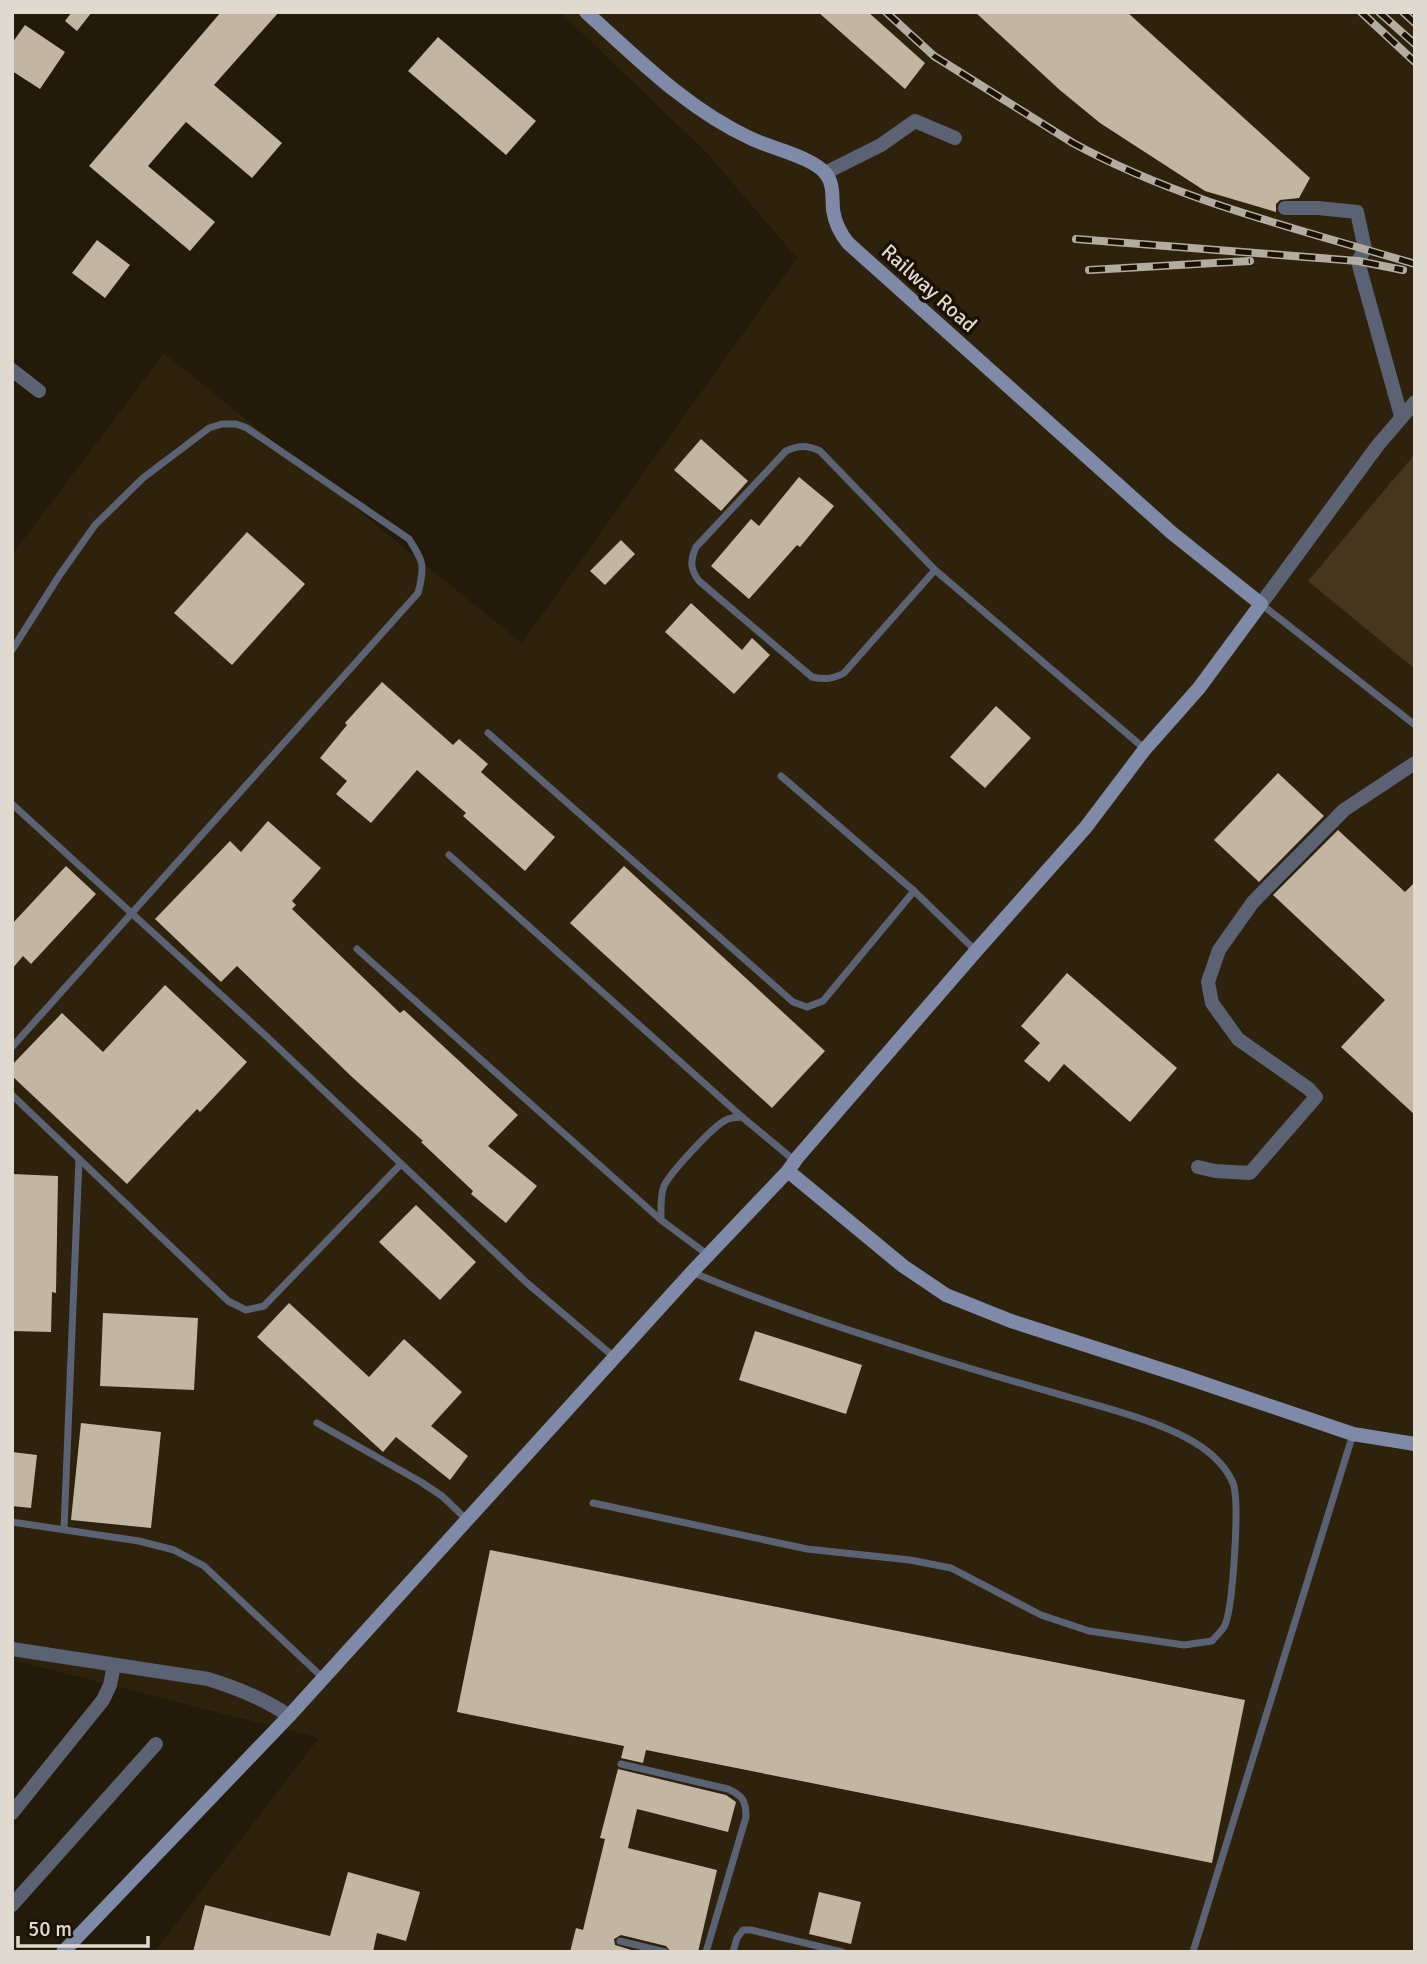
<svg xmlns="http://www.w3.org/2000/svg" width="1427" height="1964" font-family="Signika,sans-serif">
<rect width="100%" height="100%" fill="#231a0a"/>
<!-- built -->
<polygon fill="#2f220c" points="560,12 1415,12 1415,1952 154,1952 319,1738 12,1660 12,555 164,353 522,643 797,258 705,151"/>
<!-- green -->
<polygon fill="#46361d" points="1415,454 1415,669 1308,581"/>
<!-- building -->
<g fill="#c2b5a2">
<polygon points="72,12 92,12 77,31 65,21"/>
<polygon points="221,12 279,12 214,85 282,143 252,178 186,122 148,166 215,222 190,251 89,166"/>
<polygon points="818,12 868,12 925,63 905,89"/>
<polygon points="975,12 1127,12 1310,178 1299,198 1280,200 1276,204 1276,212 1205,191 1100,123 1061,91"/>
<polygon points="25,25 65,52 40,89 12,71 12,43"/>
<polygon points="438,37 536,121 506,155 408,71"/>
<polygon points="97,240 130,265 105,298 72,273"/>
<polygon points="701,439 748,481 721,511 674,470"/>
<polygon points="799,477 834,506 800,547 797,545 749,599 711,566 751,519 759,526"/>
<polygon points="247,532 305,584 232,665 174,613"/>
<polygon points="621,540 635,554 605,585 590,571"/>
<polygon points="691,603 742,650 752,638 770,655 734,694 665,632"/>
<polygon points="382,682 453,745 459,739 488,764 481,772 555,837 525,871 463,816 466,813 417,770 371,823 336,794 347,781 320,758 347,725 345,723"/>
<polygon points="996,706 1031,738 985,788 950,757"/>
<polygon points="1278,773 1324,816 1259,882 1214,840"/>
<polygon points="268,821 321,868 292,901 296,905 292,909 400,1013 404,1010 518,1115 488,1146 537,1186 506,1223 471,1194 473,1191 421,1142 423,1141 351,1076 237,966 221,982 155,919 230,841 241,852"/>
<polygon points="1338,830 1405,892 1415,882 1415,1115 1341,1047 1385,1000 1273,895"/>
<polygon points="66,866 96,894 31,964 23,956 12,969 12,924"/>
<polygon points="624,866 825,1051 772,1108 570,923"/>
<polygon points="1067,973 1177,1068 1130,1122 1064,1064 1049,1082 1024,1061 1040,1043 1021,1026"/>
<polygon points="165,985 247,1062 200,1112 197,1109 127,1184 12,1076 12,1065 62,1013 103,1052"/>
<polygon points="12,1174 58,1176 56,1293 52,1292 51,1332 12,1331"/>
<polygon points="416,1205 476,1262 440,1300 379,1242"/>
<polygon points="289,1303 369,1377 404,1339 462,1392 431,1426 468,1456 450,1480 396,1437 383,1452 257,1337"/>
<polygon points="103,1313 198,1318 194,1390 100,1386"/>
<polygon points="755,1331 862,1365 846,1414 739,1380"/>
<polygon points="81,1423 161,1432 151,1528 71,1520"/>
<polygon points="12,1452 37,1455 31,1508 12,1506"/>
<polygon points="490,1550 1245,1700 1212,1863 646,1750 643,1763 621,1758 624,1746 457,1712"/>
<polygon points="618,1769 726,1795 736,1802 728,1832 637,1809 628,1848 717,1870 698,1952 671,1952 666,1946 621,1935 614,1939 615,1945 638,1952 570,1952 576,1928 583,1930 605,1839 600,1838"/>
<polygon points="348,1872 420,1892 406,1941 377,1933 373,1952 193,1952 205,1905 330,1936"/>
<polygon points="819,1892 861,1902 851,1944 809,1934"/>
</g>
<g fill="none" stroke-linecap="round" stroke-linejoin="round">
<!-- lane -->
<g stroke="#5a6274" stroke-width="7">
<path d="M935,570L844,673C833,679 825,680 812,677L699,581C690,569 690,561 696,547L786,451C799,445 807,445 820,451L935,570L1145,749"/>
<polyline points="1261,604 1415,725"/>
<path d="M12,650L59,576L95,525L143,478L209,428L222,424H236L247,428L409,539C424,562 425,566 418,593L12,1047"/>
<polyline points="488,733 793,1002 807,1007 823,1001 914,891"/>
<polyline points="781,776 914,891 976,951"/>
<polyline points="12,804 265,1035 527,1283 614,1357"/>
<polyline points="449,855 742,1117"/>
<polyline points="357,949 661,1220"/>
<polyline points="12,1095 228,1301 246,1310 264,1306 401,1164"/>
<path d="M708,1255L661,1220C661,1209 660,1196 664,1186C670,1173 713,1126 726,1120C731,1117 736,1118 742,1117L795,1161"/>
<polyline points="317,1423 421,1482 442,1496 467,1520"/>
<path d="M593,1503L807,1549L910,1560L951,1568L1041,1615L1089,1631L1184,1645L1212,1641C1216,1636 1223,1630 1225,1625C1233,1606 1240,1501 1233,1483C1230,1476 1223,1466 1218,1461C1187,1427 1112,1410 1068,1397C1016,1382 963,1367 911,1350C837,1327 764,1303 692,1272"/>
<polyline points="12,1522 139,1541 174,1550 204,1566 323,1678"/>
<polyline points="64,1529 79,1159"/>
<path d="M621,1764L728,1789C743,1796 746,1801 746,1817L706,1952"/>
<polyline points="620,1941 665,1952"/>
<polyline points="733,1952 737,1938 743,1930 751,1930 842,1952"/>
<polyline points="1193,1952 1353,1434"/>
</g>
<!-- street -->
<g stroke="#5a6274" stroke-width="14">
<polyline points="825,173 881,145 915,121 955,138"/>
<polyline points="1285,208 1318,208 1357,212 1365,249 1358,261 1360,269 1401,416"/>
<polyline points="12,370 39,391"/>
<polyline points="1261,604 1378,445 1415,402"/>
<polyline points="1198,1167 1215,1171 1250,1173 1316,1097 1309,1089 1238,1039 1212,1003 1208,982 1219,950 1253,902 1344,810 1415,763"/>
<path d="M12,1649L208,1679C237,1688 265,1699 289,1716"/>
<polyline points="12,1813 103,1700 110,1685 114,1665"/>
<polyline points="12,1905 156,1744"/>
</g>
<!-- secondary -->
<g stroke="#7e8aa7" stroke-width="14">
<path d="M586,12C637,58 687,109 750,138C770,148 813,157 826,174C834,184 832,198 833,210C835,223 840,233 848,243L1172,533L1261,604L1199,688L1145,749L1086,827L976,951L797,1158L788,1171"/>
<polyline points="63,1952 289,1716 692,1272 788,1171 903,1266 946,1295 1011,1321 1182,1376 1353,1434 1415,1444"/>
</g>
<defs>
<g id="rail">
<path d="M886,12L934,56L1073,143C1179,201 1299,229 1415,264"/>
<polyline points="1361,12 1415,62"/>
<polyline points="1379,12 1415,44"/>
<polyline points="1403,12 1415,23"/>
<polyline points="1076,239 1358,261 1403,270"/>
<polyline points="1089,270 1250,261"/>
</g>
</defs>
<!-- rail casing -->
<use href="#rail" stroke="#b3aca0" stroke-width="8"/>
<!-- rail -->
<use href="#rail" stroke="#1a1103" stroke-width="5" stroke-dasharray="16" stroke-linecap="butt"/>
</g>
<g text-anchor="middle" stroke-width="7" stroke-linejoin="round" paint-order="stroke">
<!-- street labels -->
<g font-size="21" fill="#e0d9cf" stroke="#1a1103">
<text transform="translate(929 288) rotate(42)" y="7">Railway Road</text>
</g>
</g>
<!-- border -->
<rect width="1427" height="1964" fill="none" stroke="#e0d9cf" stroke-width="28"/>
<!-- scale -->
<path d="M18 1936v10h130v-10" fill="none" stroke="#e0d9cf" stroke-width="3.5"/>
<text x="28" y="1936" font-size="21" fill="#e0d9cf" stroke="#1a1103" stroke-width="5" paint-order="stroke">50 m</text>
</svg>
